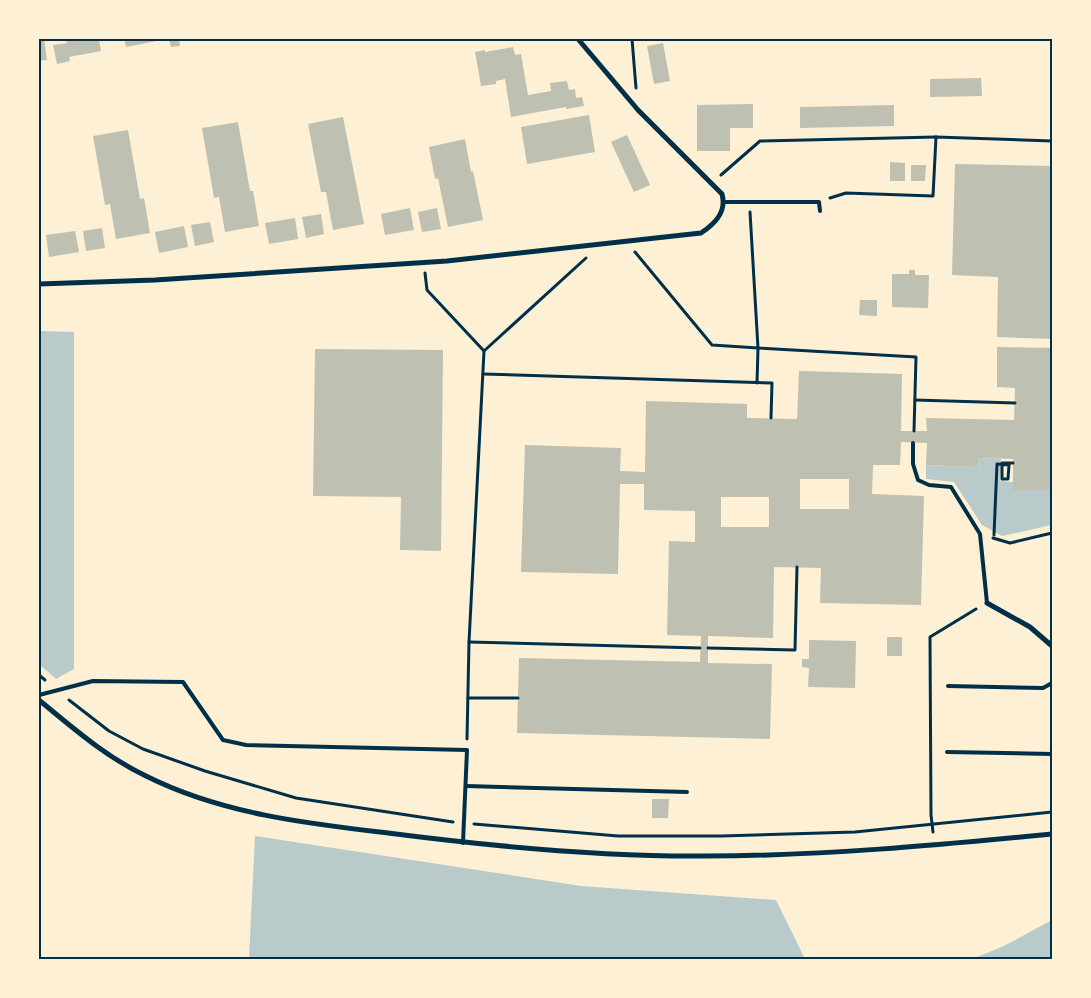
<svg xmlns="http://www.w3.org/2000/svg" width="1091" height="998" font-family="Mulish,sans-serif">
<rect width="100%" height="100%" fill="#fdf0d5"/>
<!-- green -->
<g fill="#b9caca">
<polygon points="39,331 74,332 74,669 56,679 39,664"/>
<polygon points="979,458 1001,459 1000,481 1013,482 1013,490 1052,490 1052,525 1002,536 982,525 954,482 926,479 926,465 978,467"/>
<polygon points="255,836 581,886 776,900 805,959 249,959"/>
<polygon points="1052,920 1052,959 972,959 1004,946"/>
</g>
<!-- building -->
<g fill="#bec0b2" fill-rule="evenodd">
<polygon points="39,39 44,39 47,60 39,61"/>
<polygon points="66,39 99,39 101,51 69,57 70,61 57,64 53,45 67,43"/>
<polygon points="124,39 157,39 157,41 126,47"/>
<polygon points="169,39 179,39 180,46 171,47"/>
<polygon points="663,43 670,81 654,84 647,46"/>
<polygon points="513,47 515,55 521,54 528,95 551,91 550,83 567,81 569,90 575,89 576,98 582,97 584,106 566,109 566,107 511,117 505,79 496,81 496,84 481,86 475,52 485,50 485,52"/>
<polygon points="981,78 982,96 930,97 930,79"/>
<polygon points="753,104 753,128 730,128 730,151 697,151 697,105"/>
<polygon points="894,105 894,126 800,128 800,107"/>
<polygon points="589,115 595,152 527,164 521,127"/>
<polygon points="343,117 364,224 333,230 326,192 321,192 308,124"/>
<polygon points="238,122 250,191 253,191 259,226 225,232 219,197 214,198 202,128"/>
<polygon points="128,130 140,199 144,198 150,233 116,239 110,204 105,205 93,136"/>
<polygon points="627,135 650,185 634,192 611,142"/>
<polygon points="465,139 471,172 473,171 483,220 448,227 438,178 435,179 429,147"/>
<polygon points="890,162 905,163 905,181 890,181"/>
<polygon points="955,164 1052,166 1052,339 997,337 998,277 952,275"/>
<polygon points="911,165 926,165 925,181 911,181"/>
<polygon points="410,208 414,230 385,235 381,214"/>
<polygon points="437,208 441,229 422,232 418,212"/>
<polygon points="321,214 324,234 306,238 302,217"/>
<polygon points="295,218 298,239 269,244 265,223"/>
<polygon points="210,222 214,242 195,246 191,225"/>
<polygon points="184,226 188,247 159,253 155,232"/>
<polygon points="102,228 105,248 86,251 83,231"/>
<polygon points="75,231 79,252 49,257 46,235"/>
<polygon points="909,270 915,270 915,275 929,275 928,308 892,307 892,274 909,274"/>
<polygon points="860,300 877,300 877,316 859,315"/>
<path d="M997,347L1052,348V490H1013V459L979,458L978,467L926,465L927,443L901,442L900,465H873L872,494L924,496L921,605L820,603L821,568L774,567L773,638L708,636V663L772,664L770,739L517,733L519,658L700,662L701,636L667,635L669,541L695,542V511L644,510V484H620L618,574L521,572L525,445L621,448L620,471L645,472L646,401L747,404V418L797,419L799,371L902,374L901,431H927L926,418L1014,420L1015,388L997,387ZM800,479H849V509H800ZM721,497H769V527H721Z"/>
<polygon points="315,349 443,350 441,551 400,550 401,497 313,496"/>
<rect x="887" y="637" width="15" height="19"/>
<polygon points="809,640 856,641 855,688 808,687 809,668 802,667 802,659 809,659"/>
<polygon points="652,799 669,799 668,818 652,818"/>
</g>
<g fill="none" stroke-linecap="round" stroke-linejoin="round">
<!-- path -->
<g stroke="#003049" stroke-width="3">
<polyline points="632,39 636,88"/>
<polyline points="721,175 760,141 936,137"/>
<polyline points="830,198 846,193 933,196 936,137 1052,141"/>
<polyline points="750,212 758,348 916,357 914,431"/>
<polyline points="635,252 712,345 758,348 757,383"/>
<polyline points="425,273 427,290 484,351 469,642 467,739"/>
<polyline points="484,351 586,258"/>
<polyline points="483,374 772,383 771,418"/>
<polyline points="915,400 1015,403"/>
<polyline points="994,535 997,464 1009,465 1008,479 1002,479 1002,463 1013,463"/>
<polyline points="993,538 1010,543 1052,533"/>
<polyline points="469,642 700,648"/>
<polyline points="708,648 795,650 797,567"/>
<polyline points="39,675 45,680"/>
<polyline points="468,698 518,698"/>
<polyline points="69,700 109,731 143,749 205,771 296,798 453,822"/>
<polyline points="474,824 618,836 721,836 855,832 1052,812"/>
<polyline points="933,832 931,815 930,637 976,609"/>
</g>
<!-- service -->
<g stroke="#003049" stroke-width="4">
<polyline points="724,202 819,202 820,211"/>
<polyline points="913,443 913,464 918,480 929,485 951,487 980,534 987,603"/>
<polyline points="948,686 1043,688 1052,683"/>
<polyline points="39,695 93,681 183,682 223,740 246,745 467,750 463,843"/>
<polyline points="947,752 1052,754"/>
<polyline points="466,786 687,792"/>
</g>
<!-- minor -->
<g stroke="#003049" stroke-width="5">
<path d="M39,284L155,280L447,261L701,233C715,224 727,212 722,194L638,110L578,39"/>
<polyline points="987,603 1030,627 1052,646"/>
<path d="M39,700C73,728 106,757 146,776C224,815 311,824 396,834C498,847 602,857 706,856C822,856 937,845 1052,834"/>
</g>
</g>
<!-- border -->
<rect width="1091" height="998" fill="none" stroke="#fdf0d5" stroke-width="80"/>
<rect x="40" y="40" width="1011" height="918" fill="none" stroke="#003049" stroke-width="2"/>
</svg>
